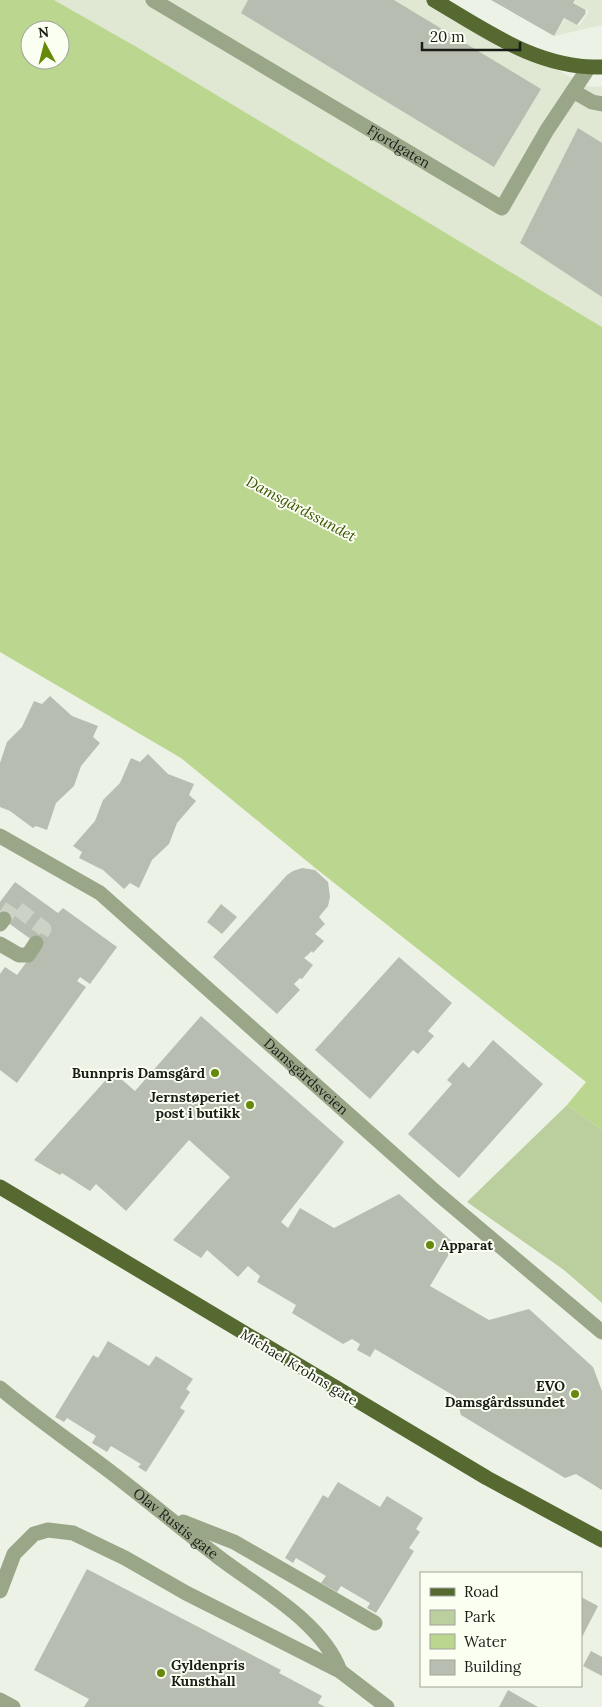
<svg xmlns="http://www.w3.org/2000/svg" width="602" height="1707" font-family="Lora,serif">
<rect width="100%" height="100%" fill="#ecf2e5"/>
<!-- built -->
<g fill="#e0e8d4">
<polygon points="54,0 434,0 586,86 602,87 602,327 135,46"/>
<polygon points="576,0 602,0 602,25 554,36 565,19 579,26 589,11 574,3"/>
</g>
<!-- green -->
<polygon fill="#bbcf9e" points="567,1105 602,1130 602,1303 564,1270 467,1202"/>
<!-- water -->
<path fill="#bbd78f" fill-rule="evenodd" d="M0,0H54L135,46L602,327V1130L567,1105L586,1082L314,867L181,758L0,652ZM30,30H60V60H30Z"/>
<!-- building -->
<g fill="#b8bdb1">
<polygon points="248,0 394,0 541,89 494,167 241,13"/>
<polygon points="491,0 575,0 573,3 586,10 585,12 586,13 577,25 564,18 554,36"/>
<polygon points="578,128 602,143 602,297 520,243"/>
<polygon points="50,696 72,716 98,726 93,737 100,743 81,766 74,786 56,803 47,830 36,826 33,828 10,811 0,807 0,763 7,742 22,727 34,701 42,704"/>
<polygon points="148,754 168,774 194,784 189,795 196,801 177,823 169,844 152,860 139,888 130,883 124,889 103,870 79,858 82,852 73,846 95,821 103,800 120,783 131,758 140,762"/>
<polygon points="302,868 315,870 328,882 330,897 328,906 319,917 325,924 315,934 324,941 313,953 312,951 304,958 313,965 302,979 300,978 294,984 300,990 277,1014 213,957 287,875 293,871"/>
<polygon points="15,882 58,913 63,908 117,947 90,984 80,977 77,981 86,987 17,1083 0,1070 0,974 5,967 17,975 39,945 0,917 0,902"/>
<polygon points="221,904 237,917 222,934 207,922"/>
<polygon points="399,957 452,1003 428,1031 434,1036 418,1054 413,1050 370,1099 315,1050"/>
<polygon points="201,1016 344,1142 281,1222 288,1228 300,1208 334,1228 399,1194 455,1244 430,1286 489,1320 529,1309 593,1367 602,1391 602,1490 576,1474 565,1478 461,1415 456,1397 375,1349 370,1357 357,1350 360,1344 352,1339 343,1344 292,1313 296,1305 257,1282 260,1276 248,1266 238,1277 207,1250 201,1258 173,1240 230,1177 189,1140 126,1211 96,1184 90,1191 62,1173 60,1175 34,1160 113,1072 135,1091"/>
<polygon points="493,1040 543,1084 459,1178 408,1134 452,1084 447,1080 463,1062 469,1068"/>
<polygon points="108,1341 149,1366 156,1356 193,1379 186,1389 190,1392 180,1408 185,1411 146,1472 138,1467 141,1464 111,1446 107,1452 92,1443 96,1436 67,1418 64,1422 55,1417 93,1355 98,1358"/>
<polygon points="338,1482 380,1507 387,1496 423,1518 416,1529 420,1532 409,1548 414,1551 376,1613 367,1608 370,1603 341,1586 337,1592 321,1583 326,1576 296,1558 293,1563 285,1558 323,1495 328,1498"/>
<polygon points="87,1569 281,1670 279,1673 322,1696 318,1703 325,1707 84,1707 89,1699 34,1670"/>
<polygon points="581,1597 598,1606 581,1639"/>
<polygon points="591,1651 602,1657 602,1676 583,1666"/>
<polygon points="508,1690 538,1707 499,1707"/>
</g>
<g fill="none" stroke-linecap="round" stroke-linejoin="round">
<!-- minor-tunnel -->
<polyline stroke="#ccd2c6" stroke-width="15" stroke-dasharray="15 8" stroke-linecap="butt" points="4,919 13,905 44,929 36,943"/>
<!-- minor -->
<g stroke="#9aa688" stroke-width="15">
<path id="s1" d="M153,0L502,208L547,130L589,67"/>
<polyline points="573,91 592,102 602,104"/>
<path id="s2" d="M0,836L100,893L437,1193L602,1332"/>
<polyline points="0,924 4,919"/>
<polyline points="0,944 19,955 28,955 36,943"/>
<path id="s3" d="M0,1388C36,1418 75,1445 112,1473C147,1500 182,1529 217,1556C257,1587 322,1621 340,1671"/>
<polyline points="183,1522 234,1542 375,1623"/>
<polyline points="0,1591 14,1554 34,1534 48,1530 73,1533 125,1558 186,1593 340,1671 387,1707"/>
<polyline points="0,1700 13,1707"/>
</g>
<!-- major -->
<g stroke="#556930" stroke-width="15">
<path d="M434,0C487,31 538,69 602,67"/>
<polyline points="0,1187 487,1478 602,1540"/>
</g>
</g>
<!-- markers -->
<g fill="#66890c" stroke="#fafff2" stroke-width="2">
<circle cx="215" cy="1073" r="5"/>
<circle cx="250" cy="1105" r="5"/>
<circle cx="430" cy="1245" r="5"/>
<circle cx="575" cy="1394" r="5"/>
<circle cx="161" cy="1673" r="5"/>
</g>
<g text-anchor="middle" stroke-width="4" stroke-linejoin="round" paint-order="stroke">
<!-- street labels -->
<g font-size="14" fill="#1a1c18" stroke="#fafff2">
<text dy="5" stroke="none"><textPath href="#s1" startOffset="286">Fjordgaten</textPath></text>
<text dy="5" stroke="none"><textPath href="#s2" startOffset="391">Damsgårdsveien</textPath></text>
<text transform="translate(299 1367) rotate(31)" y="5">Michael Krohns gate</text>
<text dy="5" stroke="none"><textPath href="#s3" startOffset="222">Olav Rustis gate</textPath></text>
</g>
<!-- poi labels -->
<g font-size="14" font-weight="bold" fill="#1a1c18" stroke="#fafff2" text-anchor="end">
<text x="205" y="1078">Bunnpris Damsgård</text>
<text x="240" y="1102">Jernstøperiet<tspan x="240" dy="16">post i butikk</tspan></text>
<text x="440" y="1250" text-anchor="start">Apparat</text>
<text x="565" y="1391">EVO<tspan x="565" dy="16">Damsgårdssundet</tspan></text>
<text x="171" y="1670" text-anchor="start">Gyldenpris<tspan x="171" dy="16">Kunsthall</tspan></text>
</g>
<!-- water labels -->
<g font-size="15" font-style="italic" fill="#3b5100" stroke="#fafff2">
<text transform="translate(301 509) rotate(28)" y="5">Damsgårdssundet</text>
</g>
</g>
<!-- legend -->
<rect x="420" y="1572" width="162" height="115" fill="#fafff2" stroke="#a0a49b"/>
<rect x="430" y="1588" width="25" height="8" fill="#556930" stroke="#a0a49b"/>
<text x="464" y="1597" font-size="15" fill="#1a1c18">Road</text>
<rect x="430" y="1610" width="25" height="15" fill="#bbcf9e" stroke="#a0a49b"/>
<text x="464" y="1622" font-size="15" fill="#1a1c18">Park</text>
<rect x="430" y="1634" width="25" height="15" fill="#bbd78f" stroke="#a0a49b"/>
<text x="464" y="1647" font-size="15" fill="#1a1c18">Water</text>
<rect x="430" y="1660" width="25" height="15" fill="#b8bdb1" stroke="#a0a49b"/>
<text x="464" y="1672" font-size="15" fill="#1a1c18">Building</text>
<!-- north arrow -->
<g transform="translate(45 45) rotate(353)"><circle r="24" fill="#fafff2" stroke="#a0a49b"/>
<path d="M0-4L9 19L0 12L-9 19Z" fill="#66890c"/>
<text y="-8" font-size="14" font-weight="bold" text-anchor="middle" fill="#1a1c18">N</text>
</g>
<!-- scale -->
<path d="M422 42v8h98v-8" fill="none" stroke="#1a1c18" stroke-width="2.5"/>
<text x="430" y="42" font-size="15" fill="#1a1c18" stroke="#fafff2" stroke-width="4" paint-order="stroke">20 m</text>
</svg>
